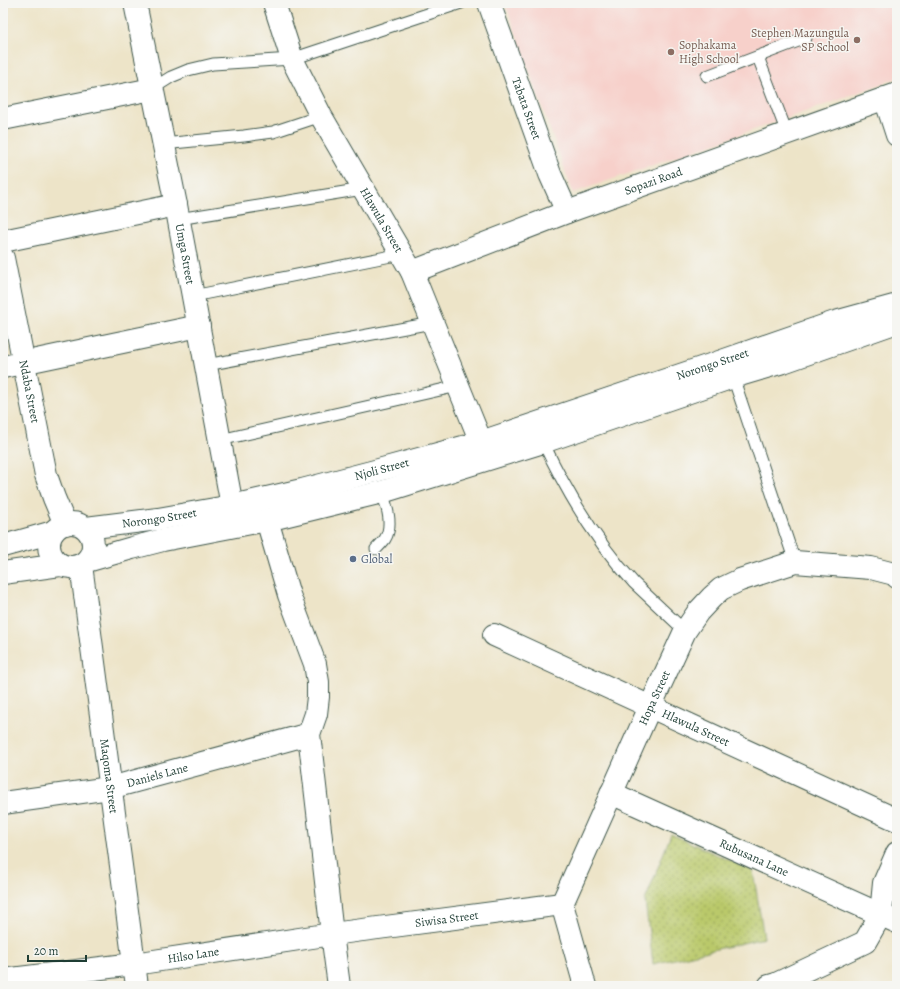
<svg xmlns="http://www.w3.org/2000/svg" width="900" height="989" font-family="Alegreya,serif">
<defs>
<pattern id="park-dots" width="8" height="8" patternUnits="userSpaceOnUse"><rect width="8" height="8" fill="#bac96b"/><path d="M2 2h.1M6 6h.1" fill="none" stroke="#97a459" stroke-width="1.8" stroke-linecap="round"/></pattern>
</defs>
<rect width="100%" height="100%" fill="#f6f6f2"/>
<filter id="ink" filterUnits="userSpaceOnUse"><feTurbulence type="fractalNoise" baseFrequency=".025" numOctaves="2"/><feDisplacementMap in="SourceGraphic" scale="8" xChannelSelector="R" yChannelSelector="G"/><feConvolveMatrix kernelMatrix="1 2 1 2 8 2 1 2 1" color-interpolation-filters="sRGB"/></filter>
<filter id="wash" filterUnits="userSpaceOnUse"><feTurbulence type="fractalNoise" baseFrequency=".012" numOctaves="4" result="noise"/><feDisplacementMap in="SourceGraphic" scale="16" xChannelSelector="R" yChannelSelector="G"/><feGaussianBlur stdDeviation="0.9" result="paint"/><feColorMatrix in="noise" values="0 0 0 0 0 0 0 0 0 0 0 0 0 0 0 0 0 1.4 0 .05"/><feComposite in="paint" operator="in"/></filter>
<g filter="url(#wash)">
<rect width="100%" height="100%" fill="#ede4c8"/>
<!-- built -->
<polygon fill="#f7d0ca" points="505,3 897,3 897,78 839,100 573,193"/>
<!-- park -->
<polygon fill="url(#park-dots)" stroke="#6c8350" points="671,834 753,871 764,938 653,964 645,901"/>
</g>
<g filter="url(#ink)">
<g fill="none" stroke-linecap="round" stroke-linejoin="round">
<defs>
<g id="service">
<polyline points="758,57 787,133"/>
<polyline points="707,76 806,38"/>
<polyline points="152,89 171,77 188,70 213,64 292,59 461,3"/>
<polyline points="163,144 244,136 273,132 321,116"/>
<polyline points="178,219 363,189"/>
<polyline points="193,296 401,254"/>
<polyline points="206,365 432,323"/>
<polyline points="733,377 795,562"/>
<polyline points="220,440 458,386"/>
<path d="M543,442C567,493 596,542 634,583C651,599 668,615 685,631"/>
<path d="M376,549C379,546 382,543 385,539C394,524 386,504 381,489"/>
</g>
<g id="minor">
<path id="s1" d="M135,3L176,205L232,506"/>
<path id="s2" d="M274,3L292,59L321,116L412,272L481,442"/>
<path id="s3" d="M489,3L550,174L567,212"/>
<polyline points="885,98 897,135"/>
<polyline points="3,119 152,89"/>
<polyline points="3,241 176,205"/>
<path id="s4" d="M3,258L46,475L54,498L65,524"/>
<path id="s5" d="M412,272L567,212L897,94"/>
<polyline points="3,367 199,326"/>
<polyline points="267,520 289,595 315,664 318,682 318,697 316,714 309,734 332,934 339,986"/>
<path id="s6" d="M81,565L137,986"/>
<path id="s7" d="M494,635L897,820"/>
<path id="s8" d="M611,793L897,922"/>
<path id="s9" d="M3,803L110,788L309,734"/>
<path id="s10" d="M3,980L134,964L332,934L562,904"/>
<path id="s11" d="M585,986L562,904L650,707L685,631L698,612L712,597L721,589L740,580L795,562L871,568L894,574L897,577"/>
<polyline points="769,986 776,984 865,942 881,914 884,883 897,853"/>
</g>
<g id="tertiary">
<circle cx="71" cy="545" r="22"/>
<path id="s12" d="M86,528L158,519L232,506L302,490L375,471L481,442L719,362L835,322L897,305"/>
<polyline points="3,546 53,532"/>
<polyline points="87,561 132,548 163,540 267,520 382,492 543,442 733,377 783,362 897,322"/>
<polyline points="3,573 60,565"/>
</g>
</defs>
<!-- service casing -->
<use href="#service" stroke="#3e564a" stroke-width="13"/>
<!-- minor casing -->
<use href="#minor" stroke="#3e564a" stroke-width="24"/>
<!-- tertiary casing -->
<use href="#tertiary" stroke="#3e564a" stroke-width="24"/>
<!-- service -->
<use href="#service" stroke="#fff" stroke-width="11"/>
<!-- minor -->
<use href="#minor" stroke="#fff" stroke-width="22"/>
<!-- tertiary -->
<use href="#tertiary" stroke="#fff" stroke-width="22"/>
</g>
</g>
<!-- markers -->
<g fill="#8d6e63" stroke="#f6f6f2" stroke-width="1.5">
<circle cx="857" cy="40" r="4"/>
<circle cx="671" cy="52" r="4"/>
</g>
<circle fill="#5c6f8a" stroke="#f6f6f2" stroke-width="1.5" cx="353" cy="559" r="4"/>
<g text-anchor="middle" stroke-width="3" stroke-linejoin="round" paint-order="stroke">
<!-- education labels -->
<g font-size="12" fill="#785e54" stroke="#f6f6f2" text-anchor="end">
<text x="849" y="37">Stephen Mazungula<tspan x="849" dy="14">SP School</tspan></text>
<text x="679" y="49" text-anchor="start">Sophakama<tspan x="679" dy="14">High School</tspan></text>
</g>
<!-- street labels -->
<g font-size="12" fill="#1f3d34" stroke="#f6f6f2">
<text dy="4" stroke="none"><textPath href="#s3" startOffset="112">Tabata Street</textPath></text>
<text dy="4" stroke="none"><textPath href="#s5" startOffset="258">Sopazi Road</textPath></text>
<text dy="4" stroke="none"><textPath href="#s2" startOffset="243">Hlawula Street</textPath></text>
<text dy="4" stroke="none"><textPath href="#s1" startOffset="256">Umga Street</textPath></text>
<text dy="4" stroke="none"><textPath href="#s12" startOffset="649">Norongo Street</textPath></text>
<text dy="4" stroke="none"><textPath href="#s4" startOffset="136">Ndaba Street</textPath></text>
<text dy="4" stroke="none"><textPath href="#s12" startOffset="302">Njoli Street</textPath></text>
<text dy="4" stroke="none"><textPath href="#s12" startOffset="74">Norongo Street</textPath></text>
<text dy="4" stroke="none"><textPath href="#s11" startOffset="311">Hopa Street</textPath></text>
<text dy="4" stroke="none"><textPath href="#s7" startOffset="222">Hlawula Street</textPath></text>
<text dy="4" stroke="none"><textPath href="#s9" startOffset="157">Daniels Lane</textPath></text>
<text dy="4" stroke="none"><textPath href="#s6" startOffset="213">Maqoma Street</textPath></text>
<text dy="4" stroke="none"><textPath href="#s8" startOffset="157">Rubusana Lane</textPath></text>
<text dy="4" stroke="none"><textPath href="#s10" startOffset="448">Siwisa Street</textPath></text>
<text dy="4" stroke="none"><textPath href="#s10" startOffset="192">Hilso Lane</textPath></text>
</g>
<!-- service labels -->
<g font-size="12" fill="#4e5e75" stroke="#f6f6f2" text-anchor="start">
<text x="361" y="563">Global</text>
</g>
</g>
<!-- margin -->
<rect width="900" height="989" fill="none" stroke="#f6f6f2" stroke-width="16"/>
<!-- scale -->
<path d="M28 955v6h58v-6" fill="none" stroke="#1f3d34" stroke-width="2"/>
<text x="34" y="955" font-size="12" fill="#1f3d34" stroke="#f6f6f2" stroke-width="3" paint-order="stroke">20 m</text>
</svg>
